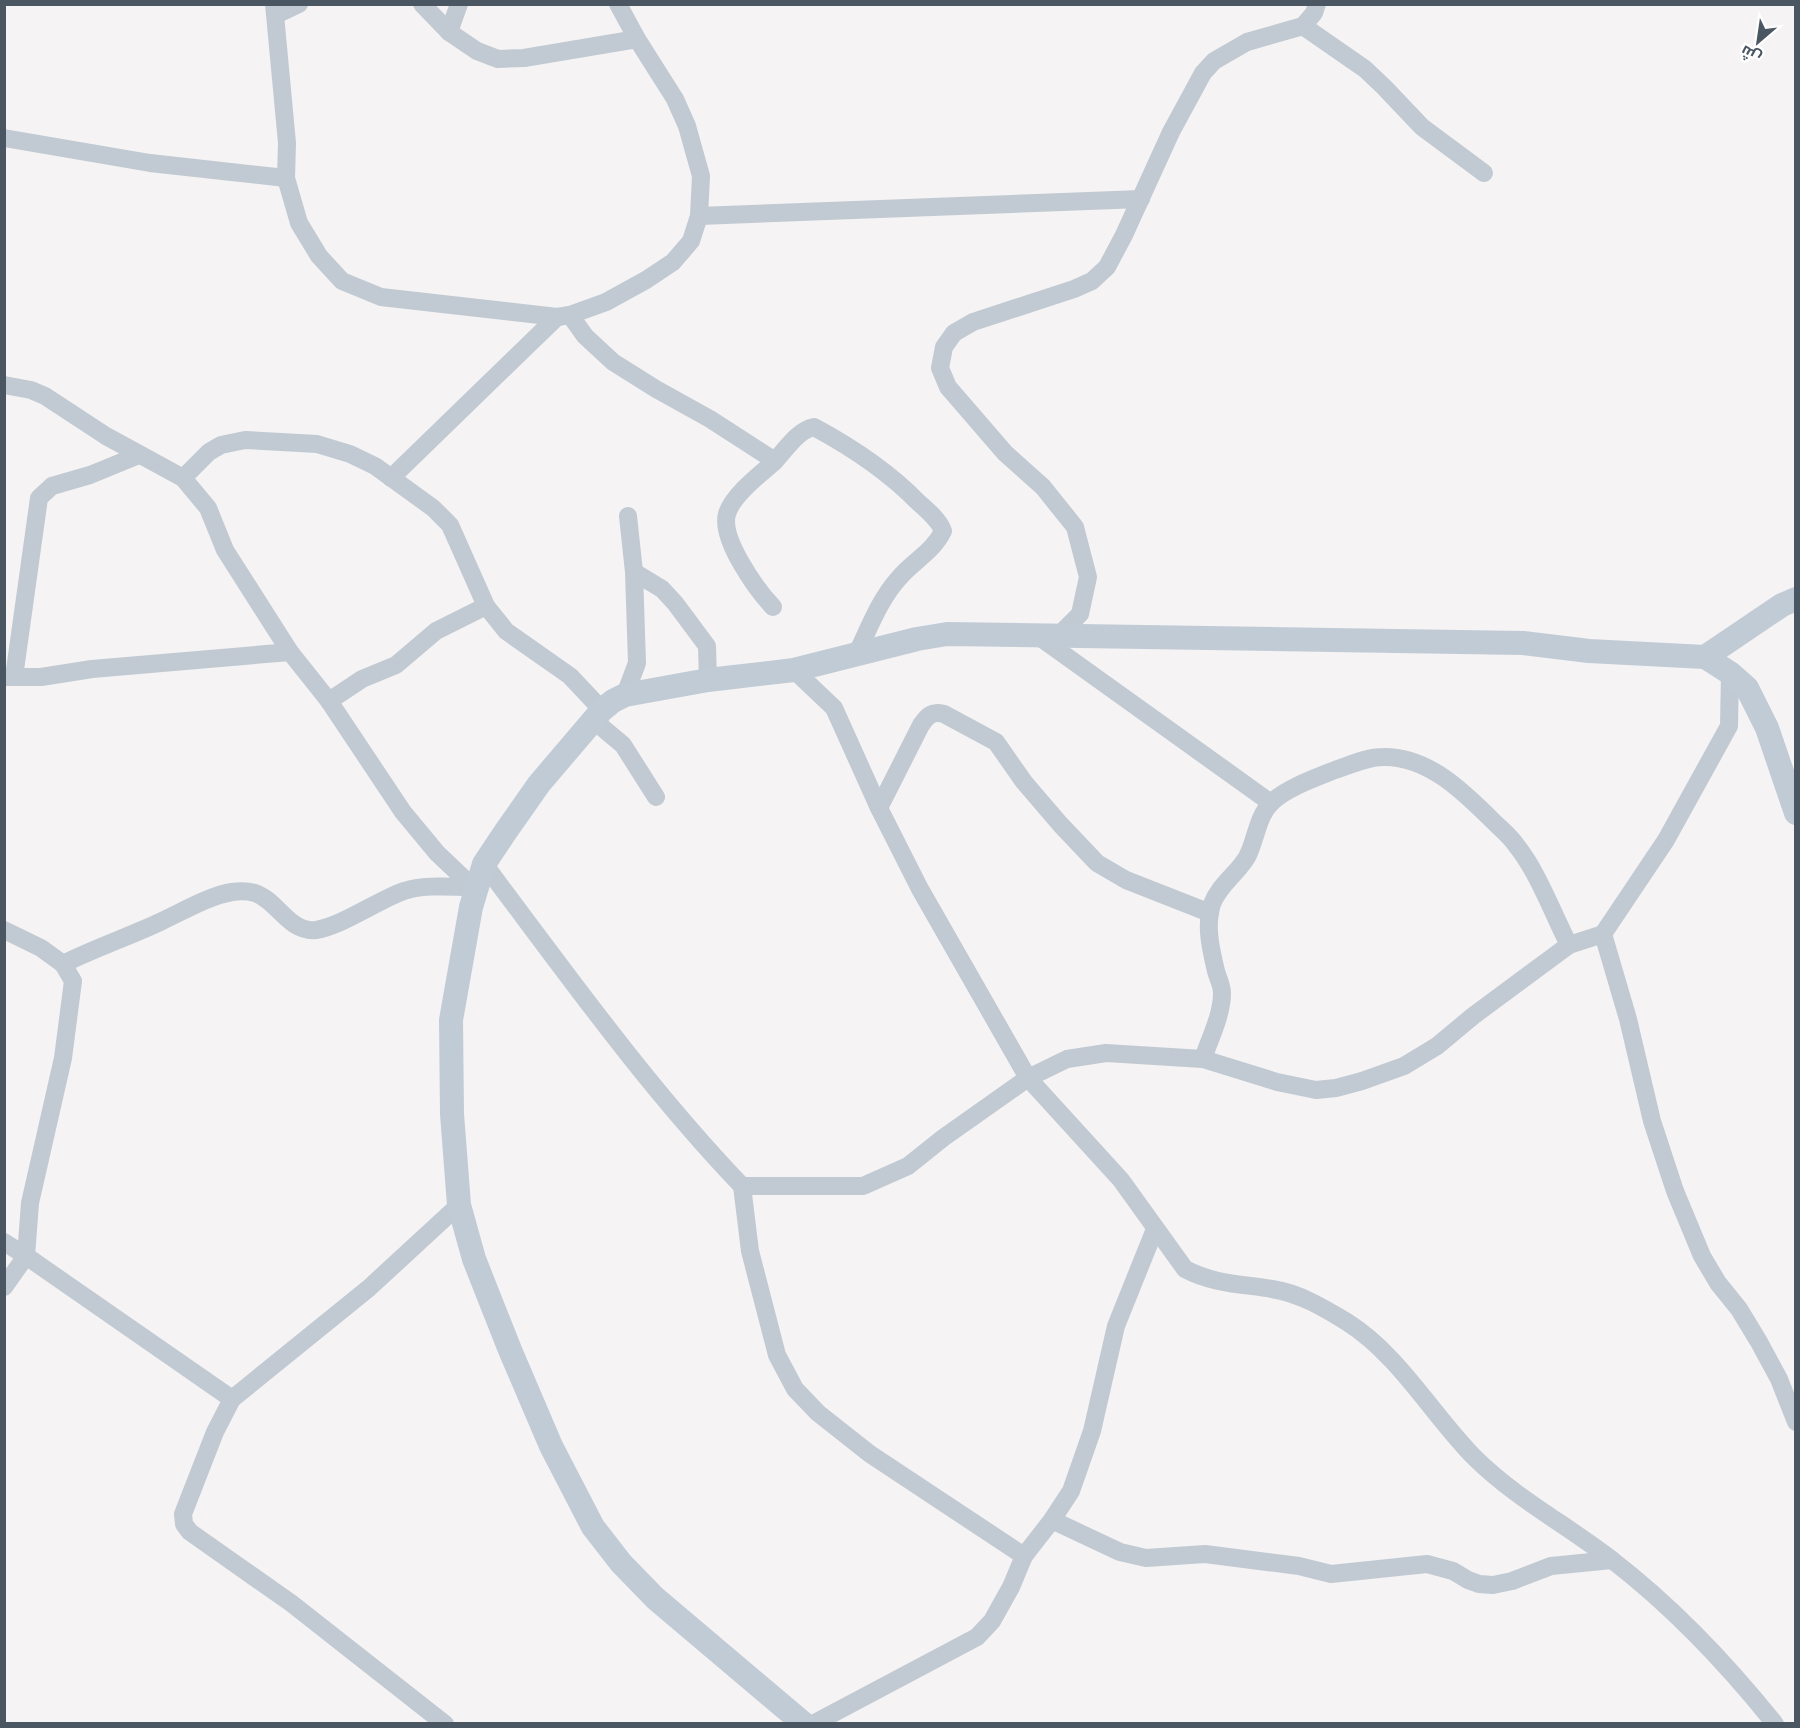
<svg xmlns="http://www.w3.org/2000/svg" width="1800" height="1728" font-family="'Space Grotesk',Cairo,sans-serif">
<rect width="100%" height="100%" fill="#f5f3f3"/>
<g fill="none" stroke-linecap="round" stroke-linejoin="round">
<!-- street -->
<g stroke="#c1cad2" stroke-width="18">
<polyline points="274,4 287,143 286,178 299,223 319,256 342,281 381,297 557,317 570,315 606,302 646,280 673,262 691,241 699,216 701,176 687,126 675,99 637,39 618,4"/>
<polyline points="422,4 449,32 477,51 498,59 524,58 637,39"/>
<polyline points="276,15 299,4"/>
<polyline points="1303,26 1365,69 1384,87 1422,127 1484,173"/>
<polyline points="449,32 459,4"/>
<polyline points="4,138 150,163 286,178"/>
<polyline points="699,216 1141,199"/>
<polyline points="570,315 585,336 613,362 656,389 710,419 775,461"/>
<polyline points="4,385 31,390 45,396 106,436 183,478 208,508 225,550 290,652 329,701 403,812 437,853 475,889 472,902"/>
<polyline points="183,478 209,452 221,445 245,440 317,444 350,454 375,466 433,508 450,525 486,606 506,631 570,676 602,710"/>
<polyline points="391,478 557,317"/>
<polyline points="634,572 662,589 675,603 707,646 708,680"/>
<path d="M773,607C757,590 720,539 727,514C732,496 759,475 773,463C786,450 796,431 814,427C853,448 888,471 919,503C928,511 939,520 943,531C933,552 913,561 899,578C879,600 869,629 856,655"/>
<polyline points="1038,636 1271,803"/>
<polyline points="1057,637 1080,614 1088,577 1075,527 1043,487 1005,453 948,387 940,368 944,347 954,333 973,322 1074,289 1092,281 1107,267 1124,235 1171,132 1203,73 1214,61 1247,42 1303,26 1314,13 1317,4"/>
<path d="M794,670L834,708L879,808L920,889L1028,1078L1121,1180L1185,1269C1213,1284 1242,1284 1272,1289C1299,1293 1324,1308 1347,1322C1399,1355 1431,1413 1474,1457C1515,1498 1567,1525 1612,1560C1673,1607 1727,1664 1775,1724"/>
<polyline points="1730,673 1729,726 1666,840 1603,934 1628,1019 1652,1121 1675,1191 1702,1256 1718,1283 1739,1309 1759,1342 1779,1379 1796,1422"/>
<polyline points="5,677 41,677 92,669 290,652"/>
<polyline points="14,677 39,498 52,486 90,475 139,455"/>
<polyline points="625,695 637,663 634,572 628,516"/>
<polyline points="329,701 362,679 396,665 436,631 486,606"/>
<polyline points="592,719 623,745 656,797"/>
<path d="M879,808L921,725C928,715 932,711 944,714L996,742L1024,782L1060,824L1097,863L1126,880L1210,913"/>
<path d="M484,864C567,974 647,1087 742,1186H863L908,1166L943,1138L1028,1078L1067,1059L1106,1053L1203,1059L1277,1082L1316,1090L1336,1088L1362,1081L1404,1066L1437,1046L1473,1016L1569,945L1603,934"/>
<polyline points="4,930 41,948 63,964 73,981 63,1058 30,1203 26,1256 232,1399"/>
<path d="M63,964C95,948 128,937 160,922C182,912 208,896 232,892C239,891 248,891 255,893C277,900 289,933 316,930C342,926 378,900 404,891C426,884 450,887 473,887"/>
<path d="M1203,1059C1210,1038 1222,1015 1222,993C1222,985 1218,979 1216,971C1211,950 1205,926 1212,904C1219,885 1237,874 1247,857C1256,840 1257,817 1271,803C1286,788 1315,778 1335,770C1350,765 1367,757 1383,757C1428,756 1464,792 1494,822C1501,829 1510,836 1516,845C1538,872 1553,914 1569,945"/>
<polyline points="742,1186 750,1251 777,1355 795,1389 818,1413 870,1454 1024,1556"/>
<polyline points="4,1242 26,1256 4,1287"/>
<polyline points="1052,1520 1120,1552 1146,1558 1205,1554 1299,1566 1331,1574 1427,1564 1453,1571 1468,1580 1479,1584 1493,1585 1512,1581 1551,1566 1612,1560"/>
<polyline points="445,1724 291,1603 190,1532 184,1524 183,1514 215,1432 232,1399 369,1288 459,1205"/>
<polyline points="813,1724 977,1637 992,1621 1011,1587 1024,1556 1052,1520 1071,1491 1092,1431 1116,1326 1155,1229"/>
</g>
<!-- secondary -->
<g stroke="#c1cbd6" stroke-width="24">
<polyline points="1705,657 1782,605 1796,599"/>
<polyline points="804,1724 655,1598 621,1563 593,1527 551,1446 510,1350 474,1259 459,1205 452,1114 451,1020 471,907 484,864 506,831 539,784 602,710 613,701 625,695 708,680 794,670 917,639 947,634 1523,643 1589,651 1705,657 1730,673 1747,688 1767,728 1796,813"/>
</g>
</g>
<!-- border -->
<rect width="1800" height="1728" fill="none" stroke="#4a5661" stroke-width="12"/>
<!-- north arrow -->
<g transform="translate(1758 42) rotate(209)" stroke="#ffffff" stroke-width="4.5" paint-order="stroke">
<path d="M0-4.5L10 22L0 15L-10 22Z" fill="#4a5661"/>
<text y="-9" font-size="16" font-weight="bold" text-anchor="middle" fill="#4a5661">ش</text>
</g>
</svg>
